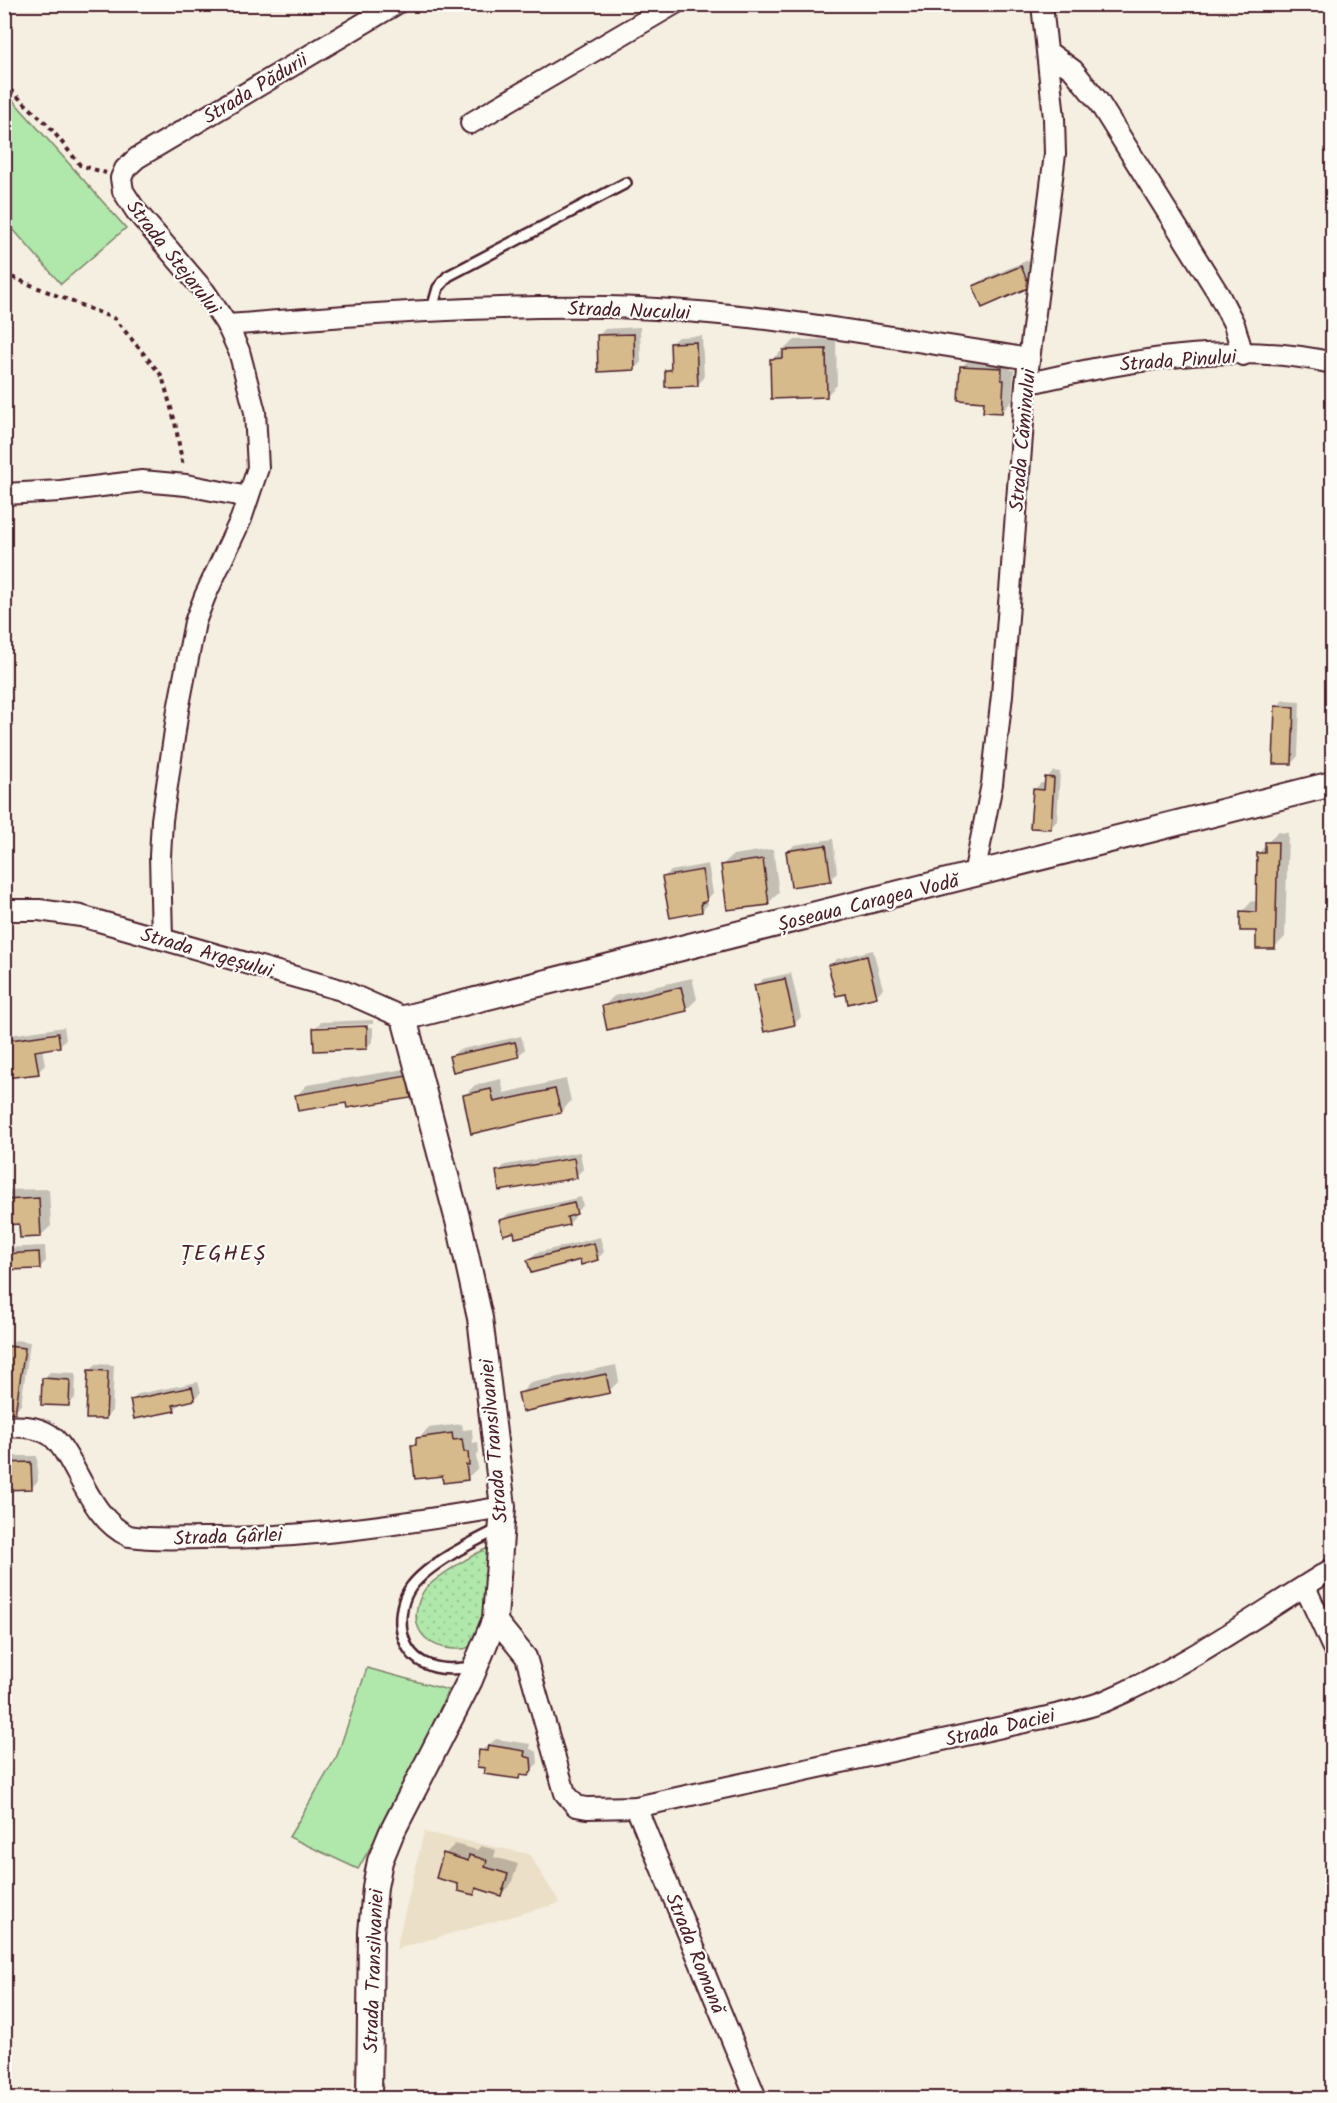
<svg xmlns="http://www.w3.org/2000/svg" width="1337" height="2103" font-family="Kalam,sans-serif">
<defs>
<pattern id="grass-dots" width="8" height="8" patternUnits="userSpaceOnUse" patternTransform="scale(1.5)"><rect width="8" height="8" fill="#b0e7aa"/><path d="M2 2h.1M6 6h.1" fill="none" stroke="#99c692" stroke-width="1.8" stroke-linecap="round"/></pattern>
</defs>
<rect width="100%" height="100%" fill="#f5efe1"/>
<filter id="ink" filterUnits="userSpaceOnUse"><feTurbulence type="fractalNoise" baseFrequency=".0167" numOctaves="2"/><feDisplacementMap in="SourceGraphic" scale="12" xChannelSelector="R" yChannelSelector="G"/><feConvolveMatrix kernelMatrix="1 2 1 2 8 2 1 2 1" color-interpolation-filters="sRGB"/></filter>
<g filter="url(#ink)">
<!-- built -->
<polygon fill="#ecdfc7" points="424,1832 529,1854 560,1903 396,1949"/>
<!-- grass -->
<path fill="url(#grass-dots)" stroke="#7d836a" stroke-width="1.5" d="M493,1546C491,1569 486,1628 471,1645C467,1650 460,1649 454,1649C431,1648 412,1633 417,1608C419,1601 421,1593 426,1588C439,1575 476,1552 493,1546Z"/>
<!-- green -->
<g fill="#b0e7aa" stroke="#7d836a" stroke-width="1.5">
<polygon points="11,98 126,228 61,284 5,220 5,103"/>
<polygon points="367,1668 448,1690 410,1777 358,1869 289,1837 337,1756"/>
</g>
<!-- shadow -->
<g fill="#0003">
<polygon points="1028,260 1036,279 1029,285 975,287 982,280"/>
<polygon points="640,327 641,362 635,369 598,336 605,329"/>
<polygon points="702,336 704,378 697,385 666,371 672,365 671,343 678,337"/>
<polygon points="836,339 837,385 826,396 772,359 795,340"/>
<polygon points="972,356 1011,358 1011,370 1014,370 1012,401 1002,412 985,401 962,367"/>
<polygon points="1283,700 1300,701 1298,756 1292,763 1277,707"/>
<polygon points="1053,771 1060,772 1057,821 1050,828 1034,790 1041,783 1046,784 1047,778"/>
<polygon points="1277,832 1288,833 1285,937 1274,948 1242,912 1252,901 1257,902 1259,853"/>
<polygon points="833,839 837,873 830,880 788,852 794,845"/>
<polygon points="773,849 779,893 768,903 722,865 733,855"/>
<polygon points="708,864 713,893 707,899 708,904 702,911 664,877 671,871"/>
<polygon points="873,950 883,989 876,995 847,992 830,965 837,959"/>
<polygon points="791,973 801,1017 794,1024 756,986 763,979"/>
<polygon points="692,978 697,999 686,1010 603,1007 614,996"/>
<polygon points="373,1020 373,1024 319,1026 319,1029 373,1027 373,1041 367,1047 314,1029 321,1022"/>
<polygon points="64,1027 66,1039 59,1046 42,1048 45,1065 38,1072 8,1076 4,1040 9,1035"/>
<polygon points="521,1036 525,1049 518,1056 451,1057 458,1050"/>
<polygon points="417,1067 420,1086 410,1096 347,1101 297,1095 307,1085"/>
<polygon points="501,1079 504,1093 566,1079 571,1101 561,1112 472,1132 464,1096 475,1085"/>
<polygon points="580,1152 583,1169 576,1176 498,1172 505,1165"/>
<polygon points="49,1189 51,1226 40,1236 21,1223 4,1223 4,1190"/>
<polygon points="581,1197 583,1206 574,1213 575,1217 569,1224 501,1221 508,1214"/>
<polygon points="600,1237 604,1252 597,1259 529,1260 536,1253"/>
<polygon points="45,1246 46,1261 39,1268 4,1269 4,1248"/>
<polygon points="15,1340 30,1342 21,1405 14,1411 9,1347"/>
<polygon points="96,1364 114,1365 112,1411 105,1418 90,1371"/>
<polygon points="616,1365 619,1381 609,1391 520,1394 530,1383"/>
<polygon points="50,1372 76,1373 75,1398 68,1405 43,1379"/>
<polygon points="198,1382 201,1392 194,1399 181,1403 174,1410 132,1401 138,1394"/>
<polygon points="462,1424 463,1430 472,1429 473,1443 478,1442 479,1453 476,1456 478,1468 467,1478 443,1474 413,1446 428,1428"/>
<polygon points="10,1456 37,1456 38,1481 32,1487 4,1488 4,1462"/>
<polygon points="4,1586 6,1586 4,1604"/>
<polygon points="496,1739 531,1744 530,1749 537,1752 538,1763 527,1774 523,1774 519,1777 487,1767 481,1751"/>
<polygon points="455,1844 477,1850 481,1846 496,1850 494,1857 518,1864 511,1884 501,1894 479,1888 473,1894 460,1883 445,1854"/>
</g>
<!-- building -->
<g fill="#d7ba8b" stroke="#4a1f2b" stroke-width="1.5">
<polygon points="1021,266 1030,287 982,308 973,286"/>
<polygon points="634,334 635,370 598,372 597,335"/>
<polygon points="696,342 698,386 665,387 665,370 671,370 670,343"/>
<polygon points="826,349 827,397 771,399 770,359 783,358 783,350"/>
<polygon points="960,366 1002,368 1001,380 1004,380 1002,413 983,412 984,402 958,400"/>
<polygon points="1275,706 1294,707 1292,764 1273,764"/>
<polygon points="1045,777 1054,778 1051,829 1030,828 1033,789 1044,790"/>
<polygon points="1265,842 1278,842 1275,949 1256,949 1256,931 1240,931 1240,911 1256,912 1257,853 1265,853"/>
<polygon points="826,845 831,881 791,887 786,851"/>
<polygon points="763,859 769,905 727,910 721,865"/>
<polygon points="702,870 707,901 701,903 702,912 670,918 662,877"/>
<polygon points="867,956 877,997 848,1004 846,994 836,996 828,965"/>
<polygon points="785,979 795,1025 764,1032 754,985"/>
<polygon points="681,987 687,1011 607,1030 602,1006"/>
<polygon points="367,1026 367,1049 314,1051 313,1028"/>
<polygon points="58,1033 60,1047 35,1051 39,1074 6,1078 4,1041"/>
<polygon points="515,1042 519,1057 453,1072 449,1056"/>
<polygon points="407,1076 411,1098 347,1108 346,1103 298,1111 295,1095"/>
<polygon points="491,1089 494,1102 555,1089 561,1113 471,1134 463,1095"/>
<polygon points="574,1158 577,1178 499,1191 496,1171"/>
<polygon points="39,1198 41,1237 20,1238 19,1224 4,1225 4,1200"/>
<polygon points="574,1203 577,1214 567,1217 569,1225 515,1238 514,1232 503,1235 499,1220"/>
<polygon points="594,1243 598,1260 581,1265 580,1260 531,1273 527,1260"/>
<polygon points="39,1252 40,1269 4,1270 4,1254"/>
<polygon points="7,1346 25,1348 15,1413 4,1412 4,1369"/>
<polygon points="88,1370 108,1371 106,1419 86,1419"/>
<polygon points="606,1374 610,1393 522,1412 518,1393"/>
<polygon points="42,1378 70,1380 69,1406 41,1405"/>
<polygon points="192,1387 195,1400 173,1405 175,1411 134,1419 130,1400"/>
<polygon points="452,1433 453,1440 462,1439 464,1452 468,1452 469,1465 466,1465 468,1480 443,1483 442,1476 415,1479 411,1445 416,1445 416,1438"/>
<polygon points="31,1462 32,1489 4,1490 4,1463"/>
<polygon points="488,1745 525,1751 524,1756 531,1758 532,1771 528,1776 520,1775 519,1779 484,1774 485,1768 477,1767 479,1750 487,1751"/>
<polygon points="443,1853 468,1861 469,1855 487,1860 485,1867 508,1874 501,1896 476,1888 474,1895 458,1891 458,1884 436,1878"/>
</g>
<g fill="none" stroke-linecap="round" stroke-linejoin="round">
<defs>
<g id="service">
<polyline points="432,309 438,288 448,276 626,183"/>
<path d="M474,1667C458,1669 440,1671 424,1663C397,1649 395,1609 411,1587C429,1563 473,1542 499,1529"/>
</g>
<g id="minor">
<polyline points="1048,52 1073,70 1098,101 1218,293 1234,324 1243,355"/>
<polyline points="471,123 674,4"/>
<path d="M227,325C353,315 479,305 607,307C749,310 889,337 1029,359"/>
<path d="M1026,384C1121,361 1236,340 1332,363"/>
<polyline points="4,494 61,491 142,481 186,485 248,497"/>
<polyline points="974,875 992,784 1002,695 1026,384 1055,154 1054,118 1042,4"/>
<polyline points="4,910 39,910 81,916 341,990 404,1018"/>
<polyline points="162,939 160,856 162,820 178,710 195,622 205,596 241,519 258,468 255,412 239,351 227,325 205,292 136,211 123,191 121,178 125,169 137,158 396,4"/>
<path d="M4,1427C20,1426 36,1426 50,1435C59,1441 64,1451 70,1461C85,1487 100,1524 129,1536C153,1540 178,1538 202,1538C303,1539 403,1524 503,1507"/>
<polyline points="1305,1587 1332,1646"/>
<path d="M495,1619L526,1657L565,1793L576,1806L587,1808L636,1807L1043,1718C1063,1713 1085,1709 1105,1701C1185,1667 1258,1614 1332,1569"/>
<polyline points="636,1807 756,2098"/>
</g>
<polyline id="tertiary" points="369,2098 371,1933 375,1887 380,1861 391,1834 470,1680 495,1619 503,1507 480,1318 461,1232 404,1018 1332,784"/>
</defs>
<!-- service casing -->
<use href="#service" stroke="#4a1f2b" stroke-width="14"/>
<!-- minor casing -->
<use href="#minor" stroke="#4a1f2b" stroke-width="24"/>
<!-- tertiary casing -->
<use href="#tertiary" stroke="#4a1f2b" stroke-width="28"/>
<!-- path -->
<g stroke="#4a1f2b" stroke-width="4" stroke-dasharray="4.5 4.5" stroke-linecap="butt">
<polyline points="4,84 48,125 80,165 106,173"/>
<polyline points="4,274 115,319 162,376 175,422 183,467"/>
</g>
<!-- service -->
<use href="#service" stroke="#fdfcf7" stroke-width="9"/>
<!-- minor -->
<use href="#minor" stroke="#fdfcf7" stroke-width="20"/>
<!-- tertiary -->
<use href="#tertiary" stroke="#fdfcf7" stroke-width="24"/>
</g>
</g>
<g text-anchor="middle" stroke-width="4.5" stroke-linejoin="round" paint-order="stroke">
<!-- street labels -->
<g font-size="20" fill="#4a1f2b" stroke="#fdfcf7">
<text transform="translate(255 88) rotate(-31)" y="7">Strada Pădurii</text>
<text transform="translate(174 257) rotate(52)" y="7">Strada Stejarului</text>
<text transform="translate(629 310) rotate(2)" y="7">Strada Nucului</text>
<text transform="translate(1178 360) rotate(-4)" y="7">Strada Pinului</text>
<text transform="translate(1022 440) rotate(-85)" y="7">Strada Căminului</text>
<text transform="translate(868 902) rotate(-14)" y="7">Șoseaua Caragea Vodă</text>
<text transform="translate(207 952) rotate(16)" y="7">Strada Argeșului</text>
<text transform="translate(493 1441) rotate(-95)" y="7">Strada Transilvaniei</text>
<text transform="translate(228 1536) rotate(-2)" y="7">Strada Gârlei</text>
<text transform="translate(1000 1727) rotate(-13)" y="7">Strada Daciei</text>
<text transform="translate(696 1953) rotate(68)" y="7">Strada Romană</text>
<text transform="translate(373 1971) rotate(-88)" y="7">Strada Transilvaniei</text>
</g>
<!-- quarter labels -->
<g font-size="22" letter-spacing="1.5" fill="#4a1f2b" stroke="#fdfcf7">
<text x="224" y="1260">ȚEGHEȘ</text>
</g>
</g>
<!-- margin -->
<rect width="1337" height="2103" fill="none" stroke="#fdfcf7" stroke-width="24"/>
<rect x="12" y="12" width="1313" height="2079" fill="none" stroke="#4a1f2b" stroke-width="2" filter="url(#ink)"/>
</svg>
